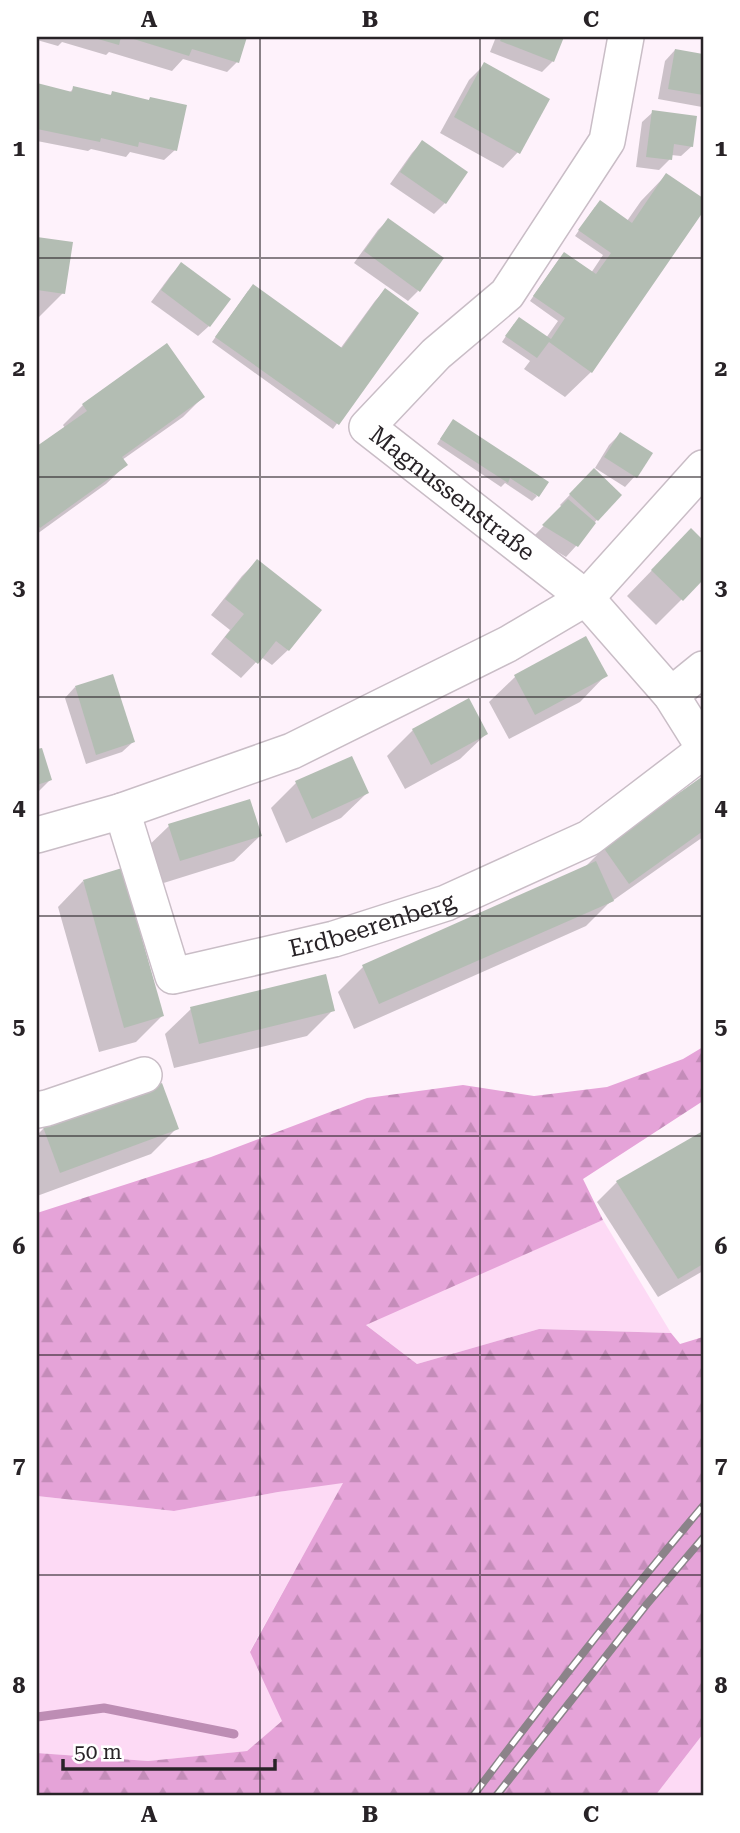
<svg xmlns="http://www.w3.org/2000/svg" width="740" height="1833" font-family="'Roboto Serif',serif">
<defs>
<pattern id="forest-firs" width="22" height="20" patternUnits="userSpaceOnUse" patternTransform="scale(1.75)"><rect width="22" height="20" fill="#e5a3d8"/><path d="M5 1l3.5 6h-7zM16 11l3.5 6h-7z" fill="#c48cb9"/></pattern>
</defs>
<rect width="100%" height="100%" fill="#fef2fb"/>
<!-- grass -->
<g fill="#fddaf5">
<polygon points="603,1220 671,1333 539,1329 417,1364 365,1324"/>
<polygon points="344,1482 250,1651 283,1721 247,1751 148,1761 37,1753 37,1496 174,1511 278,1492"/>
<polygon points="703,1734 703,1796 655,1796"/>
</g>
<!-- forest -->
<polygon fill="url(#forest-firs)" points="703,1047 703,1101 583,1179 603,1220 366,1325 417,1364 539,1329 671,1333 680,1344 703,1337 703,1734 655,1796 37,1796 37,1753 148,1761 247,1751 282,1721 250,1652 343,1483 278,1492 174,1511 37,1496 37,1213 211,1157 367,1098 463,1085 534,1096 607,1087 683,1059"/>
<!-- shadow -->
<g fill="#0003">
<polygon points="37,37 245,37 237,62 227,72 183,59 172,71 109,52 106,55 62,42 58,46 37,40"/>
<polygon points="496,37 562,37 553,61 542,72 490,52"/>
<polygon points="675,50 703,55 703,105 702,107 658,99 665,61"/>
<polygon points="485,64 518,152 503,168 440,133 469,80"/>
<polygon points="38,85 69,93 74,88 109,96 113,93 148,101 150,99 175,150 164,160 130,152 126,157 91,149 88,151 37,141"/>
<polygon points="653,112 692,146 681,156 671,155 670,159 659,170 636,167 642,122"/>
<polygon points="422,142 466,172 445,203 434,214 390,184 412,153"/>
<polygon points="666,175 703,201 703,209 591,372 565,397 524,369 530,361 502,342 514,324 546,338 558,321 530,301 559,259 591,273 603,255 575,236 595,207 627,221 641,201"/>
<polygon points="388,220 418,291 408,301 354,263 378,230"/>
<polygon points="37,239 71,244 63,293 37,319"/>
<polygon points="181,264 209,326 198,336 151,302 171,275"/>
<polygon points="385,290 417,313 333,429 212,342 248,291 340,349 375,301"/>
<polygon points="203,397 183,417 122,460 126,465 106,484 37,534 37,449 65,428 63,425 83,405"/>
<polygon points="449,426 537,496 532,501 505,483 501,487 437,444"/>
<polygon points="620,434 635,476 625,487 595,468 609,445"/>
<polygon points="594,470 620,495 594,523 576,546 566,557 533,537 562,507 560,505"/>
<polygon points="691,530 703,542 703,578 656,625 627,596"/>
<polygon points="257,561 288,650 272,665 261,657 241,678 211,654 230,630 211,615 242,576"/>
<polygon points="605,676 580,702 509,739 489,702 515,677"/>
<polygon points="75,687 133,742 122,752 86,764 65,698"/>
<polygon points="468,701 486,734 460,759 405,789 387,756 413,730"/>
<polygon points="41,750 50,780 37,793 37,751"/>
<polygon points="703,778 703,837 608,904 586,926 354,1029 338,992 363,967 583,869 604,848"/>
<polygon points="296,783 367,793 341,818 286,843 271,808"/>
<polygon points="169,826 260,836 234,861 154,886 143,851"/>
<polygon points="83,881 162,1016 136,1042 99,1052 58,907"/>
<polygon points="191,1009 333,1010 307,1036 174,1068 165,1034"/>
<polygon points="44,1128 177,1128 151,1154 37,1196 37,1135"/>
<polygon points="703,1133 703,1271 658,1297 597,1202 617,1182"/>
</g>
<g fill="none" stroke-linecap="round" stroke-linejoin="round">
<!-- stream -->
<polyline stroke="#bd8db4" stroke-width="9" points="37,1717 104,1708 234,1734"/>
</g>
<!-- building -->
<g fill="#b3bdb3">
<polygon points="91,37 121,37 119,45"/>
<polygon points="127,37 247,37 239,63 192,49 189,56"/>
<polygon points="502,37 564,37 554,62 500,41"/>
<polygon points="675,49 703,54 703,95 668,89"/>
<polygon points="484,62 550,99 520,154 454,117"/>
<polygon points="37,83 72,92 73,86 111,95 112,91 149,100 150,97 187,105 177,151 139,142 138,147 101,138 100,142 37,129"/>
<polygon points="652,110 697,116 693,147 674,144 672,160 646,157"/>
<polygon points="422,140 468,172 446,204 400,172"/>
<polygon points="666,173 703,198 703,212 592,373 549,342 537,358 505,336 519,317 551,339 565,318 533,296 564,252 596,274 611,253 578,230 600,200 632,223"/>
<polygon points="388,218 444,258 420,292 364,251"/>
<polygon points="37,237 73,242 65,294 37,290"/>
<polygon points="181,262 231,299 210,327 161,290"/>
<polygon points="253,284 342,348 385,288 419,313 339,425 215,337"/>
<polygon points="167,343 205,397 122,457 128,465 40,528 37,524 37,446 87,411 82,404"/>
<polygon points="453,419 549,482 539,497 510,478 508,483 440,439"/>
<polygon points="620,432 653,453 637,478 604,457"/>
<polygon points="594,468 622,495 598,521 569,494"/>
<polygon points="568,499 596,523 578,547 542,525"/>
<polygon points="691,528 703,540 703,580 683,601 651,570"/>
<polygon points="257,559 322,610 289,651 276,641 258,664 225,637 244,614 225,599"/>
<polygon points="586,636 608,676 535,715 514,675"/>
<polygon points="113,674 135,742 96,755 75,686"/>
<polygon points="469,698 488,734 431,765 412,729"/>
<polygon points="42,748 52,780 37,785 37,749"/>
<polygon points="352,756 369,793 312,819 295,781"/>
<polygon points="703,776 703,831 629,884 603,847"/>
<polygon points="250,799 262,836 180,861 168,824"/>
<polygon points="596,861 614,901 379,1004 362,965"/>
<polygon points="122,868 164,1016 124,1028 83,880"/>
<polygon points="326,974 335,1011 199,1044 190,1007"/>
<polygon points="162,1083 179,1129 60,1173 43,1127"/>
<polygon points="703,1131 703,1264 678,1279 616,1181"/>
</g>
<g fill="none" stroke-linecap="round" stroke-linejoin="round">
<defs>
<g id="minor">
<path id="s1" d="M626,37L607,141L507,294L436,354L367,427L586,598L671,695L703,746"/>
<polyline points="671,695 703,669"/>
<path id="s2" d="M122,811L173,976L334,939L446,903L589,838L703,751"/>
<polyline points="37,835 122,811 292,751 508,644 586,598 703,468"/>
<polyline points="37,1110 47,1108 144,1075"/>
</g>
</defs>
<!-- minor casing -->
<use href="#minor" stroke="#c9bdc6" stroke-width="38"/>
<!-- minor -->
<use href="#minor" stroke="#fff" stroke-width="35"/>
<defs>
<g id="rail">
<path d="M473,1796C547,1697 623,1601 703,1506"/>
<polyline points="496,1796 647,1604 703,1538"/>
</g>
</defs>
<!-- rail casing -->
<use href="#rail" stroke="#8b8389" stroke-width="8"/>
<!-- rail -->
<use href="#rail" stroke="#fff" stroke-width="5" stroke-dasharray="16" stroke-linecap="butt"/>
</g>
<!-- grid -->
<path fill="none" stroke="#282327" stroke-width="2" stroke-opacity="0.55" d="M260,37V1796M480,37V1796M37,258H703M37,477H703M37,697H703M37,916H703M37,1136H703M37,1355H703M37,1575H703"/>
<g text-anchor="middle" stroke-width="5" stroke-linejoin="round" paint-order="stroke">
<!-- street labels -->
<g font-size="24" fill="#282327" stroke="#fff">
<text dy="8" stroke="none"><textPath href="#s1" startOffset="590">Magnussenstraße</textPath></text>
<text dy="8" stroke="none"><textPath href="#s2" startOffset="378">Erdbeerenberg</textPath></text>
</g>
</g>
<!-- border -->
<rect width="740" height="1833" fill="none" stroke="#ffffff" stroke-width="77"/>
<!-- scale -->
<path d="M63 1759v10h212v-10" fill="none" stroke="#282327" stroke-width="3.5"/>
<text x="74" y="1759" font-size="21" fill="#282327" stroke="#ffffff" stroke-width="5" paint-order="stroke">50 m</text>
<rect x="38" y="38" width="664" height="1756" fill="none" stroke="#282327" stroke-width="2.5"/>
<g font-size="23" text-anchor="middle" font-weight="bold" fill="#282327">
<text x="149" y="27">A</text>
<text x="370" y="27">B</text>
<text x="591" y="27">C</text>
<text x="19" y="156">1</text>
<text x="721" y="156">1</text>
<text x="19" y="376">2</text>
<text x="721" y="376">2</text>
<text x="19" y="595">3</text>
<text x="721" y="595">3</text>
<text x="19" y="815">4</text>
<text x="721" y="815">4</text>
<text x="19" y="1034">5</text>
<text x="721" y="1034">5</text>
<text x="19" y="1254">6</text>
<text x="721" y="1254">6</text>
<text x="19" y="1473">7</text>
<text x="721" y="1473">7</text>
<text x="19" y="1693">8</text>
<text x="721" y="1693">8</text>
<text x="149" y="1822">A</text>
<text x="370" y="1822">B</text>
<text x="591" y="1822">C</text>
</g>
</svg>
